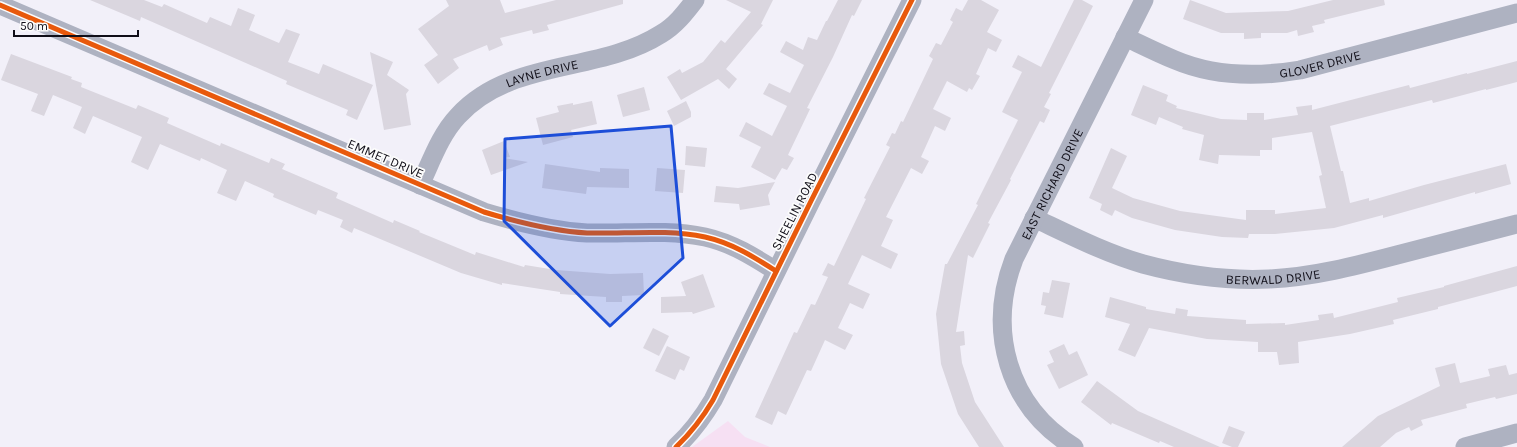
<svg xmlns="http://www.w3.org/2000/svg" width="1517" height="447" font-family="Karla,sans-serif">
<rect width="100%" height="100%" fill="#f2f0f9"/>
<!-- green -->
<polygon fill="#f6e0f3" points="728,421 745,437 770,447 692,447"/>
<!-- building -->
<g fill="#dad6df">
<polygon points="90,0 144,0 162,7 164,4 207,23 210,17 231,26 238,8 255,15 249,30 279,43 286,29 300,34 288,62 319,74 323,64 373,85 357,120 346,115 348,110 286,84 287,81 141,17 140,21"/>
<polygon points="446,0 500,0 505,13 556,0 623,0 623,4 547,25 549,30 533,34 532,30 500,38 503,45 489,51 487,45 453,59 459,68 438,84 424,65 438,55 418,29 449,6"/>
<polygon points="726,0 773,0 761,24 763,25 726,69 737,79 729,89 718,79 681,100 667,77 680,69 682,73 703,62 721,40 725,43 751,12"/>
<polygon points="838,0 862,0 854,16 852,15 833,57 807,108 810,109 788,155 794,158 787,170 782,168 775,180 751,167 761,147 739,136 746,122 772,136 787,106 763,94 769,83 790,93 804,65 780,52 786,41 803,50 808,37 817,40 826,21 827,21"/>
<polygon points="968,0 981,0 999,10 987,32 1002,40 996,52 988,48 976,74 980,76 972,90 969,88 967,92 947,81 933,109 951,118 945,131 935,126 921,157 929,161 922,174 911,168 886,217 893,220 881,246 898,254 891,269 862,255 848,284 870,294 863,309 850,303 838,328 853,335 845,350 825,340 811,371 807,370 786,415 778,411 772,425 755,417 794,332 797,333 811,304 815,305 828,277 822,275 828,263 834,266 866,199 864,198 890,147 886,145 892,133 895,134 901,121 903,122 933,59 929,56 936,43 941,45 953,22 950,20 956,8 962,11"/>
<polygon points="1074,0 1082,0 1093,6 1049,93 1051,94 1044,107 1050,110 1044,123 1040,121 1010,179 1011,180 988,223 990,224 973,258 968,255 956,332 964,331 965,345 960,346 962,363 975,402 1004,447 979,447 958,414 941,364 936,314 945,264 947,264 978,205 976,204 1018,120 1002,112 1022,72 1012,67 1018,55 1041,67"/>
<polygon points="1190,0 1226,13 1288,11 1333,0 1384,0 1385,5 1324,20 1325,23 1312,26 1314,32 1298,36 1297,30 1287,33 1261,33 1261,38 1244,39 1244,33 1221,33 1183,19"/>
<polygon points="370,52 393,62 387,75 409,90 406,94 411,125 384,130"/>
<polygon points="11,54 72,77 71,79 82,83 81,87 136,109 138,105 169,118 167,123 220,146 221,143 269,163 271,158 285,164 282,169 338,193 336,198 393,223 394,220 420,231 419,232 475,255 476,252 524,267 525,265 556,270 610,274 643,273 644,295 622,296 622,302 606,302 606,297 560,294 560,292 502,283 502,285 461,273 354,228 352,233 340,227 343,220 318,210 316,215 273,197 274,194 245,181 236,201 217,193 227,170 201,158 200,161 160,144 148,170 131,162 142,137 93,116 85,134 73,128 82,107 53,95 44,116 31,111 38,94 1,80"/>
<polygon points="1517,61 1517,82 1486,90 1486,89 1433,103 1432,100 1330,126 1341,171 1343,171 1350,203 1369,198 1369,201 1424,185 1506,164 1511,184 1475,194 1475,192 1383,218 1383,215 1334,228 1275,234 1249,234 1248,238 1222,237 1175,230 1132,218 1115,210 1112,216 1100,210 1102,204 1089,198 1111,148 1127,156 1112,188 1133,198 1180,211 1246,220 1246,210 1275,210 1275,214 1326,208 1319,176 1322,175 1312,132 1272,138 1272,150 1260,150 1260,156 1219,155 1218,164 1199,160 1204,135 1182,129 1183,127 1159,117 1156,125 1131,115 1143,85 1168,95 1166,101 1177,106 1176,108 1221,119 1247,120 1247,113 1264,113 1264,120 1298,115 1296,107 1312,105 1312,110 1409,85 1410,88 1467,73 1467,74"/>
<polygon points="644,87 650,110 623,117 617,95"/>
<polygon points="592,101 597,124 571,130 573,137 543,145 536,118 559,112 557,106 573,103 573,105"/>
<polygon points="686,101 691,112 691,117 674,126 667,111"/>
<polygon points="504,141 510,157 504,158 528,162 491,175 482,150"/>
<polygon points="686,146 707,148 705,167 685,165"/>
<polygon points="545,164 600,172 600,168 629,169 629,188 587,187 586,194 542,188"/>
<polygon points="657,168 685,170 683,193 655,191"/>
<polygon points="775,182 768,195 770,205 740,210 739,204 714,202 716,186 738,188"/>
<polygon points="1517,266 1517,286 1438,307 1438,309 1393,320 1394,324 1350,334 1298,342 1299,363 1279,365 1277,352 1258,352 1258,342 1207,339 1149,328 1135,357 1118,350 1130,324 1105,317 1110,297 1146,307 1146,309 1175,314 1176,308 1188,310 1187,316 1246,320 1246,324 1285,323 1285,325 1319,320 1318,315 1333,313 1334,318 1398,302 1397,298 1444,287 1444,286"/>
<polygon points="703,274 715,307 693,314 692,312 661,313 661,297 686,296 681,282"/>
<polygon points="1052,280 1070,283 1063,318 1044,314 1046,306 1041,305 1043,292 1049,293"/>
<polygon points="653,328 669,336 659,356 643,348"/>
<polygon points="1064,344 1069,355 1077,351 1088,375 1059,389 1047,365 1054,362 1049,351"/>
<polygon points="667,346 690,357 684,371 680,369 675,380 655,371"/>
<polygon points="1455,363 1460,383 1490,376 1488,369 1506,365 1509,375 1517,373 1517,394 1496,399 1495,397 1466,404 1467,408 1421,420 1423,425 1411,431 1409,427 1396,433 1380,447 1342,447 1378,416 1440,386 1435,368"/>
<polygon points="1097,381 1138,411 1220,447 1174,447 1160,441 1159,443 1112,423 1111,425 1081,402"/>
<polygon points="1229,426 1245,432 1238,447 1232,447 1222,443"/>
</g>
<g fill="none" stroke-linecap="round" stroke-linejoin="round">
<!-- minor -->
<g stroke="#aeb2c1" stroke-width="19">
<path d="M0,5L484,212C517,222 552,231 587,233C627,234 666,229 705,237C732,243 754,257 776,271"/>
<path id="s1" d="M1125,37C1142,45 1158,53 1175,60C1215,77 1258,77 1300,70L1517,13"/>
<path id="s2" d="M420,185C431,162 440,135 458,116C511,58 598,74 661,34C675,26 685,13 695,0"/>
<path id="s3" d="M1034,218C1070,235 1105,253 1143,264C1184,275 1227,281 1269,279C1313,277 1355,266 1397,255C1437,245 1477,234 1517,224"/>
<path d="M676,447C691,433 703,417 713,400L811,201L912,0"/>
<path id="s4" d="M1074,447C1007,406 987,330 1014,259L1144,0"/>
<polyline points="1465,447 1517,433"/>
</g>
<defs>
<g id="cycleway">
<path d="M0,5L484,212C517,222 552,231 587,233C627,234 666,229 705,237C732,243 754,257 776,271"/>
<path d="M676,447C691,433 703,417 713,400L811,201L912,0"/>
</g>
</defs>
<!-- cycleway casing -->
<use href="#cycleway" stroke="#fcfcfc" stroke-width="8"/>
<!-- cycleway -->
<use href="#cycleway" stroke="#e8590c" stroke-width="5"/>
</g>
<!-- marked area -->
<path fill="#1d4ed8" fill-opacity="0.2" stroke="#1d4ed8" stroke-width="3" stroke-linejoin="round" d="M671,126L683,258L610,326L504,221L505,139Z"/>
<g text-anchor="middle" stroke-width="3.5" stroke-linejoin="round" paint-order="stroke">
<!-- street labels -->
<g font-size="13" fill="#100e18" stroke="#fcfcfc">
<text dy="5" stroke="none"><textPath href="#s1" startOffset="203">GLOVER DRIVE</textPath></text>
<text dy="5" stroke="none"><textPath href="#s2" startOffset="175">LAYNE DRIVE</textPath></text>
<text transform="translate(386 158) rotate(23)" y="5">EMMET DRIVE</text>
<text dy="5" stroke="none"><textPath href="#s4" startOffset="299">EAST RICHARD DRIVE</textPath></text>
<text transform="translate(794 211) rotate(-63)" y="5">SHEELIN ROAD</text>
<text dy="5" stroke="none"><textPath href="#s3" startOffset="250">BERWALD DRIVE</textPath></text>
</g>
</g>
<!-- scale -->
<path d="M14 30v6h124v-6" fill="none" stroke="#100e18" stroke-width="2"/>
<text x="20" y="30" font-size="12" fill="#100e18" stroke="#fcfcfc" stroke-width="3" paint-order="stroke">50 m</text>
</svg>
